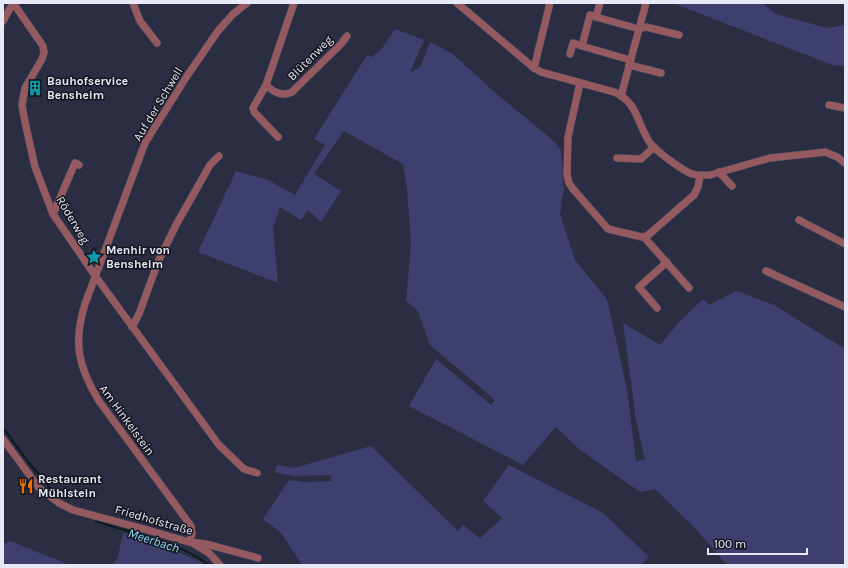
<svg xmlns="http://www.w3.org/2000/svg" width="848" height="568" font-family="Karla,sans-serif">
<rect width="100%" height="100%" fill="#2b2d42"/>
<!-- green -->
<g fill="#3e3f6e">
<polygon points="673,3 762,3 776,14 827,28 845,25 845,66 832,65"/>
<path d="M395,29L424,40L410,72L420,68L430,42L453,54L492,90L555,142L561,151L564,192C560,198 563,206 560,214L575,260L606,298L608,303L627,390L636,461L645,460L636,420L623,323L660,345L679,322L703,299L709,305L737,291L774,305L845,349V565H727L696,529L655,489L640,492L579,449L556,427L523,465L409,406L436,359L491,405L495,400L430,345L417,309L406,301L411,244L407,189L403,164L344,131L314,174L341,191L321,222L308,210L301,220L280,207L273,228L278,283L198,252L236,171L268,180L295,195L325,145L314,139L367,55L372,57L381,50Z"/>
<polygon points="371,446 458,531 463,525 480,538 502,518 483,501 509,465 603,513 623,532 649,557 641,565 302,565 281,533 263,519 289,480 304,482 331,481 331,475 293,476 275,472 277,465 294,468"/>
<polygon points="123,533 176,551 206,565 112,565 118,557"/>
<polygon points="10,541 67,564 76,565 3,565 3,544"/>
</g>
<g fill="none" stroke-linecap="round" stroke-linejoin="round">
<!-- stream -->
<g stroke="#0c1b21" stroke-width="2">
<polyline points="3,428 30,464 51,489"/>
<path d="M96,521C134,535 176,540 209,565"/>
</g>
<defs>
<g id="minor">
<polyline points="133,3 140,21 157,43"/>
<path d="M457,3L534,68L541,72L614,92C638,102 637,124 650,143C656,151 683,171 692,174C698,176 704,175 710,175L770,158L817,153L825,152L830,154L837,157L845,163"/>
<polyline points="12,4 16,7 43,46 44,53 42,59 25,88 22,105 25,122 35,167 53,214 96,277 219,445 244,469 257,473"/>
<polyline points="596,17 639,29"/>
<polyline points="3,21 13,3"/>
<polyline points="639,29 646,27 679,35"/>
<polyline points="582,46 630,60"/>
<polyline points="570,54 573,43 582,46 590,15 596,17 600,3"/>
<polyline points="629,65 661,73"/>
<polyline points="534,68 550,3"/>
<polyline points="580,83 568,137 567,175 569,183 573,189 608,229 642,237 647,236 694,195 698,187 700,176"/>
<path d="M266,85C273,92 282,97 292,92L341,44L347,36"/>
<polyline points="621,96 646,3"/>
<polyline points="829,105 845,108"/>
<polyline points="278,137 254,112 253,108 266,85 294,3"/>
<polyline points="617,158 641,159 654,147"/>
<polyline points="719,172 732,186"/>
<polyline points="53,214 75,163 79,165"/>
<polyline points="799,220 845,244"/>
<polyline points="644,237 689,288"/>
<polyline points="766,271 845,307"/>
<polyline points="657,308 639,287 667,262"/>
<polyline points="132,327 139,314 158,262 176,225 210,165 219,156"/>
<polyline points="3,439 39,488 59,503 73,510 144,529 189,542 206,544 258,558"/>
<path d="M189,542L192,534L191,526L99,401C78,367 73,342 85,304L145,143L187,76L218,31L233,14L247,3"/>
<polyline points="194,544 209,553 220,565"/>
</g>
</defs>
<!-- minor casing -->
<use href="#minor" stroke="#494b5f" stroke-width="8"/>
<!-- minor -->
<use href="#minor" stroke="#955960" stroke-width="7"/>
</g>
<!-- icons -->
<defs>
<symbol id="building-bare" viewBox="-9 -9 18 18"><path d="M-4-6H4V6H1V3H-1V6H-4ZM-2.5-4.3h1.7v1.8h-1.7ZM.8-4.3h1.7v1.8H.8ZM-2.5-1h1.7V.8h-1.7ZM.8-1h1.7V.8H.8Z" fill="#0f9aa8" stroke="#151620" stroke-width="2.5" paint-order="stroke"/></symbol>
<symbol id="sight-bare" viewBox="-9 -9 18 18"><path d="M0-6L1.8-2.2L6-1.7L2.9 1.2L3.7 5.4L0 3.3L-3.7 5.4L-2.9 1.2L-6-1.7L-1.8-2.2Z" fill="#0f9aa8" stroke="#151620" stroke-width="2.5" paint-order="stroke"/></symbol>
<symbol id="restaurant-bare" viewBox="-9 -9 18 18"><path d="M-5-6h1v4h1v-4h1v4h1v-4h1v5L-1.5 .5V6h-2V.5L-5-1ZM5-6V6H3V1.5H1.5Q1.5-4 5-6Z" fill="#e8710a" stroke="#151620" stroke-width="2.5" paint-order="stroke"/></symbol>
</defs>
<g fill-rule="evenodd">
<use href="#building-bare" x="24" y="77" width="22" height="22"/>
<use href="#sight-bare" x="83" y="246" width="22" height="22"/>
<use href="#restaurant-bare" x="15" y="475" width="22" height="22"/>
</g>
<g text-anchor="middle" stroke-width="3" stroke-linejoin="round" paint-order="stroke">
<!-- street labels -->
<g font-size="12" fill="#e8e9f7" stroke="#151620">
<text transform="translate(310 58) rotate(-45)" y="4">Blütenweg</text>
<text transform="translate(158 104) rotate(-59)" y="4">Auf der Schwell</text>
<text transform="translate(73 220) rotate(59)" y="4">Röderweg</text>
<text transform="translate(127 420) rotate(54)" y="4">Am Hinkelstein</text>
<text transform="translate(154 520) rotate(16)" y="4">Friedhofstraße</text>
</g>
<!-- poi labels -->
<g font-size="12" font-weight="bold" fill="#e8e9f7" stroke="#151620" text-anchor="start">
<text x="47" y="85">Bauhofservice<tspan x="47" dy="14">Bensheim</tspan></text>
<text x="106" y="254">Menhir von<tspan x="106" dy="14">Bensheim</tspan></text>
<text x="38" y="483">Restaurant<tspan x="38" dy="14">Mühlstein</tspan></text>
</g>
<!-- water labels -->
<g font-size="13" font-style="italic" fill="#8bdbf9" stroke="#151620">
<text transform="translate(154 540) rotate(18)" y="5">Meerbach</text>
</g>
</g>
<!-- border -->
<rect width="848" height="568" fill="none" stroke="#e8e9f7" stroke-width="8"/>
<!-- scale -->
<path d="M708 548v6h99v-6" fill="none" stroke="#e8e9f7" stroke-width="2"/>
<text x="714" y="548" font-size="12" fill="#e8e9f7" stroke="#151620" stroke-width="3" paint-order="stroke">100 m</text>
</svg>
